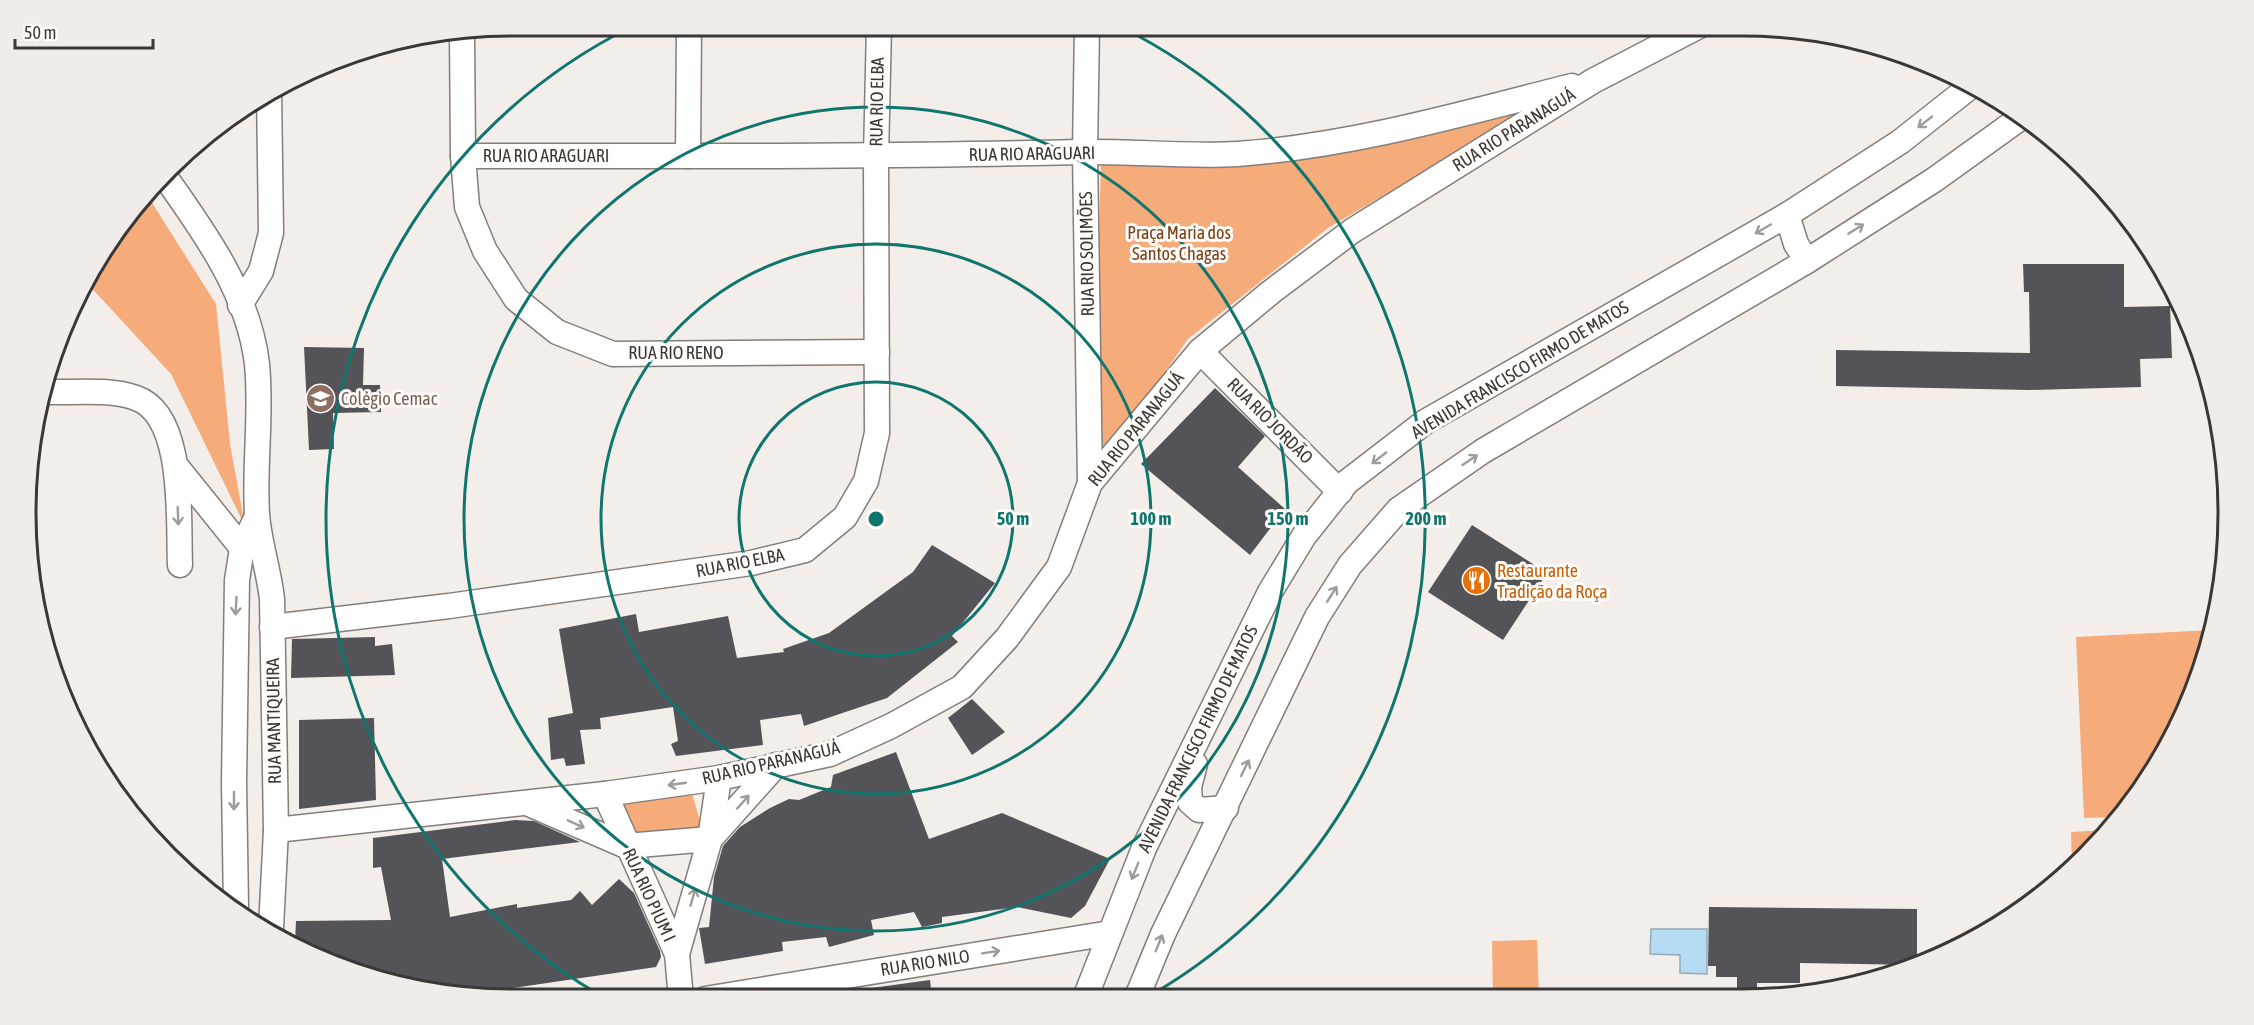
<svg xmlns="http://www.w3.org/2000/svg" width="2254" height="1025" font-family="'Asap Condensed',sans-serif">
<rect width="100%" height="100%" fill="#f4eeea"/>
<!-- green -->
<g fill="#f6ab7b">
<polygon points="1507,108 1517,117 1328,228 1188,339 1113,447 1094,444 1101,159 1227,167 1351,148"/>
<polygon points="149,198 216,304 230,444 245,526 171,374 86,282 91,269"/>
<polygon points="2212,630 2192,699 2128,809 2120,817 2084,818 2076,637"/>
<polygon points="691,790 702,828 631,838 621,799"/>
<polygon points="2107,830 2072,864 2071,832"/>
<polygon points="1537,940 1539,996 1493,996 1492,941"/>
</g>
<!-- water -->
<polygon fill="#b6dcf4" stroke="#91abbb" stroke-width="1.5" points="1651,929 1707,929 1707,974 1680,973 1680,955 1650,954"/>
<!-- building -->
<g fill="#535358">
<polygon points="2023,264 2124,264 2124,307 2170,306 2172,358 2140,359 2141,387 2029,390 1836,386 1836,350 2030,353 2029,292 2024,292"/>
<polygon points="304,347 364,348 363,385 380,385 381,412 333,413 334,449 309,450"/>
<polygon points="1215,388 1265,436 1238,467 1285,509 1250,555 1141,464"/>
<polygon points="1472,525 1547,573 1503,640 1428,592"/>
<polygon points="932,545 995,583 952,636 958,642 887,698 804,726 801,714 760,720 763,745 676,756 671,744 678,741 673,707 600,718 601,729 580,730 585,764 566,766 564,758 551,760 548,718 573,713 559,629 636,614 639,632 728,616 737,658 784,652 783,649 829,633 913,572"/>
<polygon points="375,637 375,646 392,644 395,675 291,678 292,639"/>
<polygon points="972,699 1005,732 972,755 948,718"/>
<polygon points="374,718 376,800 299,809 299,720"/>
<polygon points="896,752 929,839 1002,813 1110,859 1085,906 1071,918 1017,907 942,917 942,923 922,927 914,912 871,920 874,935 829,947 826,937 782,942 783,951 705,964 699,928 709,927 714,877 723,846 740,827 770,808 789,799 799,800 831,787 833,775"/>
<polygon points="515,820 534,821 580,842 442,859 450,917 517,904 517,908 571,900 580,891 592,905 619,879 634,893 660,951 661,957 656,967 465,995 417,990 374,977 326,963 295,943 296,921 391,920 381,867 373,868 373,838"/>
<polygon points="1709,907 1917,909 1917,965 1800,963 1800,983 1757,983 1757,995 1737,996 1737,977 1716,977 1716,966 1708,966"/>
<polygon points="930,980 932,998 865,998 864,989"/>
</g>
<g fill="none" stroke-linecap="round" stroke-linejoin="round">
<defs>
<g id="minor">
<polyline points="1087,26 1085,152 1090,483"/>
<polyline points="462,34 463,156 467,207 485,251 516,299 557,332 613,354 877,352"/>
<path d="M463,156C669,156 874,157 1080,152C1132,151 1185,157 1237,154C1351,146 1462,114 1572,86"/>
<polyline points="688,156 689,26"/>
<path d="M166,178C205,233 249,294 257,364C262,414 254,464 257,514C259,542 269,571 272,599L276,830L271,928"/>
<polyline points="1787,215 1796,244 1807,261"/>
<polyline points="240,305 261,271 271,233 269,91"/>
<polyline points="1200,351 1340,492"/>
<path d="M44,392C73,393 108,388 136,398C186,415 178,522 180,565"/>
<polyline points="176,466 242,548"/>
<polyline points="272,627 449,606 751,563 805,550 845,517 866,481 877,433 876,157 879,26"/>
<polyline points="1195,764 1189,787 1190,802 1199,810 1226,808"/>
<polyline points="605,794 677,954 681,999"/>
<polyline points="527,803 626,846 710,839 776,765"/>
<polyline points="276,830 605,794 719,778 830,754 891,726 962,687 1007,638 1059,567 1090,483 1200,351 1271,292 1352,231 1593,81 1699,26"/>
<polyline points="236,907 234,783 237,580 242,548 257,516"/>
<polyline points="677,954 710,839 719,778"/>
<polyline points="1137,997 1163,934 1317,617 1350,565 1399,509 1483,451 1807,261 1934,180 2023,116"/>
<polyline points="1085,998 1144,848 1270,592 1304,536 1347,482 1425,422 1787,215 1900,142 1971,86"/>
<polyline points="705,999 1110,933"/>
</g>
</defs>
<!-- minor casing -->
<use href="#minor" stroke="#847e7b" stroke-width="27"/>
<!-- minor -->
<use href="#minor" stroke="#fff" stroke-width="24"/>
</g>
<!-- one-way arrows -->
<defs><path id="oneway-shaft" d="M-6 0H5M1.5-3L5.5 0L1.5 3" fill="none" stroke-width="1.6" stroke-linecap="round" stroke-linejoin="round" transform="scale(1.5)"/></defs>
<g stroke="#9c9c9a">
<use href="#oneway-shaft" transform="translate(1925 122) rotate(142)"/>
<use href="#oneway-shaft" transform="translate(1763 229) rotate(150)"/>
<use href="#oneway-shaft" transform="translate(1856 229) rotate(-32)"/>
<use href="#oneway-shaft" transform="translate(1379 458) rotate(142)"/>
<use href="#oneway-shaft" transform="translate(1470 460) rotate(-34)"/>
<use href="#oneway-shaft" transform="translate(178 516) rotate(88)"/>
<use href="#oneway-shaft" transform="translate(1332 594) rotate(-58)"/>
<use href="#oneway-shaft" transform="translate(236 606) rotate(93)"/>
<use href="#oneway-shaft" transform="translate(1245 768) rotate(-64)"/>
<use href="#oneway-shaft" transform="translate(677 784) rotate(172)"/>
<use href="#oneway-shaft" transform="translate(234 801) rotate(90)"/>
<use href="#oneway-shaft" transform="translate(743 802) rotate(-48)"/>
<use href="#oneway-shaft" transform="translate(576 824) rotate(24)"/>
<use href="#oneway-shaft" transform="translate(1135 871) rotate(112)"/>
<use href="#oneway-shaft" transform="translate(693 897) rotate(-74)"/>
<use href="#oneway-shaft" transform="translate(1159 943) rotate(-68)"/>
<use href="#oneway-shaft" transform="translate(991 952) rotate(-9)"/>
</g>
<!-- distance rings -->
<g fill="none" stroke="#0f766e" stroke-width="3">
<circle cx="876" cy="519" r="137"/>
<circle cx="876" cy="519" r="275"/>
<circle cx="876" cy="519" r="412"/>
<path d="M605 998A550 550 0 0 1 631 27M1121 27A550 550 0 0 1 1151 995"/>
</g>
<!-- icons -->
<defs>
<symbol id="university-disc" viewBox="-11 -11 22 22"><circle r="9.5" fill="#8d6e63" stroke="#fffcfa"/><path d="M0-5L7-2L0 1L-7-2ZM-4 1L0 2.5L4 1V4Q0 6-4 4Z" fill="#fff"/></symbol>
<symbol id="restaurant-disc" viewBox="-11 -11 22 22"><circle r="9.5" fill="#e8710a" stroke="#fffcfa"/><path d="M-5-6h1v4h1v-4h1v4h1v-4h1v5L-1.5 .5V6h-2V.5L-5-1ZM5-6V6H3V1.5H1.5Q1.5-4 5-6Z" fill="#fff"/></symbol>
</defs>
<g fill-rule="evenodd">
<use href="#university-disc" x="304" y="382" width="33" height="33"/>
<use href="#restaurant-disc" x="1460" y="564" width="33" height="33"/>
</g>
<g text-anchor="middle" stroke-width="6" stroke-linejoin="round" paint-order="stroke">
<!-- street labels -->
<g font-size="18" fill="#3a3836" stroke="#fffcfa">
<text transform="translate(877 102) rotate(-89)" y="6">RUA RIO ELBA</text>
<text transform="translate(1514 130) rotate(-32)" y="6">RUA RIO PARANAGUÁ</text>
<text transform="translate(1032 154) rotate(-1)" y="6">RUA RIO ARAGUARI</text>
<text x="546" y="162">RUA RIO ARAGUARI</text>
<text transform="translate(1087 254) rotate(-91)" y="6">RUA RIO SOLIMÕES</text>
<text x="676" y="359">RUA RIO RENO</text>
<text transform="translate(1520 370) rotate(-31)" y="6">AVENIDA FRANCISCO FIRMO DE MATOS</text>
<text transform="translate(1270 421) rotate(45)" y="6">RUA RIO JORDÃO</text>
<text transform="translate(1136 429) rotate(-51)" y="6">RUA RIO PARANAGUÁ</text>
<text transform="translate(740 563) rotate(-11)" y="6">RUA RIO ELBA</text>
<text transform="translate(274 721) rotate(-91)" y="6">RUA MANTIQUEIRA</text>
<text transform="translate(1198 739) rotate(-64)" y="6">AVENIDA FRANCISCO FIRMO DE MATOS</text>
<text transform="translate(771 763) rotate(-13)" y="6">RUA RIO PARANAGUÁ</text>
<text transform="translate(649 895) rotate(65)" y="6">RUA RIO PIUM I</text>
<text transform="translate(925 963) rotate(-9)" y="6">RUA RIO NILO</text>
</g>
<!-- park labels -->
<g font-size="18" fill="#784016" stroke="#fffcfa">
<text x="1179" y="239">Praça Maria dos<tspan x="1179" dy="21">Santos Chagas</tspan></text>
</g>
<!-- education labels -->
<g font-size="18" fill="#785e54" stroke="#fffcfa" text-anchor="start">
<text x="341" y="405">Colégio Cemac</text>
</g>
<!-- food labels -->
<g font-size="18" fill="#c56008" stroke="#fffcfa" text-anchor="start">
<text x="1497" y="577">Restaurante<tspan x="1497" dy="21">Tradição da Roça</tspan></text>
</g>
</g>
<!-- crop -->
<path d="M0 0H2254V1025H0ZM512 36H1742A476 476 0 0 1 2218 512V513A476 476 0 0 1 1742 989H512A476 476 0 0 1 36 513V512A476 476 0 0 1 512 36Z" fill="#efecea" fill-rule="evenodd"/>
<path fill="none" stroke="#3a3836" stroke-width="3" d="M512 36H1742A476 476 0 0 1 2218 512V513A476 476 0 0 1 1742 989H512A476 476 0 0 1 36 513V512A476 476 0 0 1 512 36Z"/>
<circle cx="876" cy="519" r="9" fill="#0f766e" stroke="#fffcfa" stroke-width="3"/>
<g font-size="18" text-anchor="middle" font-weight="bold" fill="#0f766e" stroke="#fffcfa" stroke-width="6" stroke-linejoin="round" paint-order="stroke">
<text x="1013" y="525">50 m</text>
<text x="1151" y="525">100 m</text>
<text x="1288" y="525">150 m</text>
<text x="1426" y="525">200 m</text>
</g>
<!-- scale -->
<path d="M15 39v9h138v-9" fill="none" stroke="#3a3836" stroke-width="3"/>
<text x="24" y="39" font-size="18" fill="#3a3836" stroke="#fffcfa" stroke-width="4.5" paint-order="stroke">50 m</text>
</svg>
